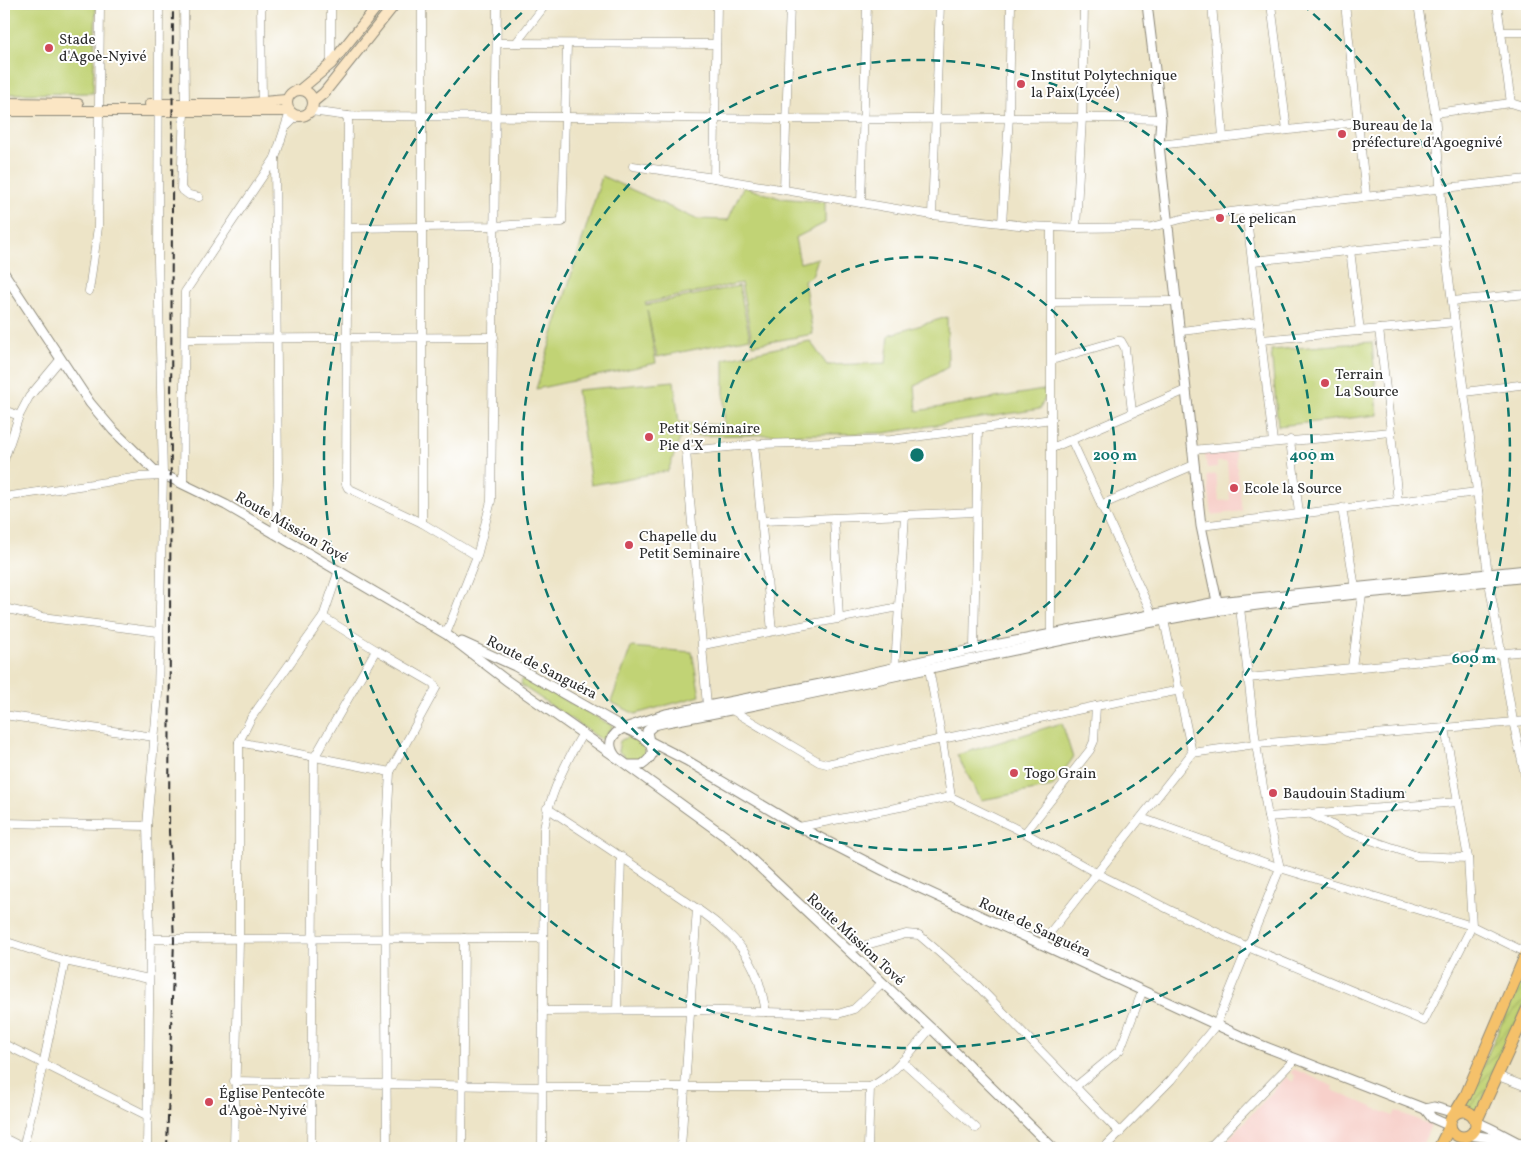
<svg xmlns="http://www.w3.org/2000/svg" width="1531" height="1152" font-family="Vollkorn,serif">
<defs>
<pattern id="garden-furrows" width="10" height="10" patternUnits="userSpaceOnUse" patternTransform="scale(1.25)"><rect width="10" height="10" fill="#c1d375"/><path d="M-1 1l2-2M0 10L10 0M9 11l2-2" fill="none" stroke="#a6b565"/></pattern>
</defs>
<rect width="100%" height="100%" fill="#fff"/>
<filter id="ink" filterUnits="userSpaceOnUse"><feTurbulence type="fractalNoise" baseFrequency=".02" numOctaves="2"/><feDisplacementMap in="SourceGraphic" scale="10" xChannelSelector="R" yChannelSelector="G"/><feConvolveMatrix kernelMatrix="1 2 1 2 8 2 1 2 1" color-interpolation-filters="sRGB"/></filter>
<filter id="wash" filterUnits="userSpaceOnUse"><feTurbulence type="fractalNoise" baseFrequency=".0096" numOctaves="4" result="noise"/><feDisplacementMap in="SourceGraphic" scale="20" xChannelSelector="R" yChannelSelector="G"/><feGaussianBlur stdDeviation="1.12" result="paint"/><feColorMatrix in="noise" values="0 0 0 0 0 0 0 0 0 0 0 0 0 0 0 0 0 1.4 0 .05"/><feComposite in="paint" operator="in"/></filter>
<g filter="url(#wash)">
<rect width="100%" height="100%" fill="#ede4c7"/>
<!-- built -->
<g fill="#f7d0ca">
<polygon points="1235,451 1242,511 1212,515 1207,476 1216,474 1219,501 1230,500 1227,462 1217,462 1217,467 1207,468 1205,454"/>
<polygon points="1294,1069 1333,1086 1332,1090 1393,1116 1396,1111 1431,1125 1421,1148 1220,1148 1286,1077 1293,1082 1295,1075 1290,1073"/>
</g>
<!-- grass -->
<g fill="#c1d375" stroke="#767f50">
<polygon points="4,4 96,4 93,93 4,94"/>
<polygon points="602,176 696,219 728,220 743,187 780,198 825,202 825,223 795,238 800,263 818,258 812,276 804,280 813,334 753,345 741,283 645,303 646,305 739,286 750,338 657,357 647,310 656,363 536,389"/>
<polygon points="947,317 948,367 915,386 917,411 1049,389 1040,409 884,433 681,436 668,471 591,485 577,390 674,381 679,423 724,425 724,359 810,341 827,365 886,363 889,335"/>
<polygon points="1372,342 1378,415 1278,426 1271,350"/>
<polygon points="631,647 692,652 700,696 635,714 611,702"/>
<polygon points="522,679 526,679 613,726 602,740 521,685"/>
<polygon points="1062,723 1073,758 1052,787 981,800 957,755"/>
<polygon points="629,736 644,745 645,755 640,760 630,761 618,751 620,741"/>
</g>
<!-- garden -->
<polygon fill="url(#garden-furrows)" stroke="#767f50" points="1527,965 1527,999 1477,1113 1465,1106"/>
</g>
<g filter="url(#ink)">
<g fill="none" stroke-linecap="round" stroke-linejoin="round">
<defs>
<g id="minor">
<polyline points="184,4 185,104"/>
<polyline points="261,4 262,103"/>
<polyline points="422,4 422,523"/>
<polyline points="717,4 714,178 932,215 1027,226 1076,228 1152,227 1185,218 1246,210 1527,179"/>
<polyline points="1212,4 1223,137"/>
<polyline points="1271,4 1287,130"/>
<polyline points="1345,4 1366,195"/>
<polyline points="1418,4 1435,113 1444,241 1488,574"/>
<polyline points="1497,4 1511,103"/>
<polyline points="1501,32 1527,32"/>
<polyline points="498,43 716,44"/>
<polyline points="516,43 546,4"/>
<polyline points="331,64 331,4"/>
<polyline points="99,105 100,4"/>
<polyline points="184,111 181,189 189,195 199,197"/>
<path d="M311,111L348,116C494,117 639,117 785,119C911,121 1036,115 1161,119"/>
<polyline points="1435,113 1511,103 1527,108"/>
<polyline points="348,116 346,484 348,488 422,523 477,556"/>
<polyline points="287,126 297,116"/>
<polyline points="1159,145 1358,122"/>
<polyline points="275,158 278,478 275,534"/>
<polyline points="633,166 714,178"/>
<polyline points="784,189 790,4"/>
<polyline points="861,203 867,4"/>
<polyline points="1246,210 1273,442"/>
<polyline points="932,215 940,4"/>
<polyline points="1002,223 1009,117 1011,4"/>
<polyline points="349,228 494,226 562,222 567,44"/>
<polyline points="1051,228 1051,635"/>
<polyline points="1076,228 1082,117 1084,4"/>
<polyline points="1350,250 1360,331"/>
<polyline points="1253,261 1444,241"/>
<polyline points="89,291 98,227 99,112"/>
<polyline points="1452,301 1527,294"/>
<polyline points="1051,302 1178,301"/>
<polyline points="1379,329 1391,432"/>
<polyline points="1181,331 1259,322"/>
<polyline points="185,339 494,337"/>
<polyline points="1261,340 1455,322"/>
<polyline points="1052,360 1117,341 1121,341 1125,348 1132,412"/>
<polyline points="1465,392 1527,384"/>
<polyline points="4,410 19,416"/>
<polyline points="1071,439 1152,614"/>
<polyline points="1290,440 1299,513"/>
<polyline points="754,444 772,631"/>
<polyline points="1052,448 1186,390"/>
<polyline points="1192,450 1391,432 1398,502"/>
<polyline points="4,460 19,416 29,397 59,361"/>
<polyline points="183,483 185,292 275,158 290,112"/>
<polyline points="4,497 140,477 163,476"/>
<polyline points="1101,505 1194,465"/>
<polyline points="1342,508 1355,588"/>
<polyline points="834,519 839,619"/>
<polyline points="762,521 976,512"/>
<polyline points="1201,526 1477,492"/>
<polyline points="1489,582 1513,721 1527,784"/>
<polyline points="4,608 42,617 158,632"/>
<polyline points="1164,620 1192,753"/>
<polyline points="446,634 477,556 491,501 497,4"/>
<polyline points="703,645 899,607"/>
<polyline points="974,649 978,429"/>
<polyline points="376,650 433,683 436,688 390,772"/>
<polyline points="895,666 905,515"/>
<polyline points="1352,667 1362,595"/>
<polyline points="929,669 942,739 1096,706 1181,690"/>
<polyline points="1248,678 1527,651"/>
<polyline points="707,706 686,451 761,444 891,440 1052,419"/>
<polyline points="732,710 819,762 827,764 942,739 951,797"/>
<polyline points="4,715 154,737"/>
<polyline points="239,742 390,772 385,862 387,1148"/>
<path d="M547,808C590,836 632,864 674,893C700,911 729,928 746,955C758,973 762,991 766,1012"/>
<polyline points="1309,813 1342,830 1417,856 1468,858"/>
<polyline points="1268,817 1458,802"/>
<polyline points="1141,818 1280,868 1472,926 1527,953"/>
<polyline points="4,823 147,826"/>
<polyline points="799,827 951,797 1025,833 1098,874 1172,911 1248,947 1424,1021 1472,926 1468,858 1445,728"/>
<polyline points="1025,833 1090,750 1094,741 1096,706"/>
<polyline points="150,939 543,938"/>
<polyline points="4,941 65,961 149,979"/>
<polyline points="1041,944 1192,753 1256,744 1527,721"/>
<polyline points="848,950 906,934 919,935 976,984 1120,1133"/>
<polyline points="617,1010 621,856"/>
<polyline points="543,1011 690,1010 838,1014 854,1009 882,983"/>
<polyline points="4,1044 148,1116"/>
<polyline points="902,1061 976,1128"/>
<polyline points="1498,1076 1527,1087"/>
<path d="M234,1081L542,1087H870C894,1076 914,1047 931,1028"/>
<polyline points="1075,1087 1120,1050 1142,992"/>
<polyline points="4,1138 24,1148"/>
<polyline points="23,1148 43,1065 65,961"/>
<polyline points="147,1148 150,939 147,826 158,694 163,476 158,261 159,4"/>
<polyline points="234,1148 239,941 239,742 251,718 323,617 339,570"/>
<polyline points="311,1148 314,758 376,650 323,617"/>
<polyline points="462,1148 464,938"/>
<path d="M542,1148L544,829C549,795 565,763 583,733"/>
<polyline points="681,1148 697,908"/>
<polyline points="868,1148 870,1087"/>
<polyline points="1104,1148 1171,1080 1216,1025 1280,868 1268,817 1256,744 1240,608"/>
<polyline points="1209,1148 1295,1059"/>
</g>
<g id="tertiary">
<polyline points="1147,4 1161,119 1159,145 1201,526 1218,606"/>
<polyline points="4,273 90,403 113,430 154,470 226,505 446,634 506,680 616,757"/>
<polyline points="462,642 515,666 624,728"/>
<polyline points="625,728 666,714 836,681 974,649 1217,602 1527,570"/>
<polyline points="649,741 686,760 799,827 896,877 1258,1044 1425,1109 1434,1107 1455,1113"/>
<path d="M649,742L647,731L654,725L667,722C842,691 1016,646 1191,615C1302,596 1416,590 1527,577"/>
<path d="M627,765H642C667,748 640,734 624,728C611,734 606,744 616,757L733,842L935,1032L1053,1148"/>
<polyline points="1425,1109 1432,1118 1450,1126"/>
<path d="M1476,1122C1494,1129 1510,1139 1527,1147"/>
<polyline points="1470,1135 1498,1139 1507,1138"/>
</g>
<g id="secondary">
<polyline points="301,89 331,64 379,4"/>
<circle cx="300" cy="103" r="13"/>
<polyline points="313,102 324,93 395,4"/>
<polyline points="4,103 78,104"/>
<polyline points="150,104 239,104 286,100"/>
<polyline points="4,111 289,111"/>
</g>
<g id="primary">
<circle cx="1463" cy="1124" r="13"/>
<polyline points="1455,1113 1466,1095 1527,952"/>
<polyline points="1476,1122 1527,1010"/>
<polyline points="1439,1148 1450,1126"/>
</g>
</defs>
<!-- minor casing -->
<use href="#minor" stroke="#8c8879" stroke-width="9"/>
<!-- tertiary casing -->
<use href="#tertiary" stroke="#8c8879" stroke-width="11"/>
<!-- secondary casing -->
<use href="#secondary" stroke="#8c8879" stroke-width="12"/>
<!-- primary casing -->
<use href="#primary" stroke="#8c8879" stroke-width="13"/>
<!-- minor -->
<use href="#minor" stroke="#fff" stroke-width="8"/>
<!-- tertiary -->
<use href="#tertiary" stroke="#fff" stroke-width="9"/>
<!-- secondary -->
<use href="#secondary" stroke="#fbe6c4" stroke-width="10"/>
<!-- primary -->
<use href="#primary" stroke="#f5c16b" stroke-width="11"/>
<!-- rail -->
<polyline stroke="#2b2b2b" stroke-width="2" stroke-dasharray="8 4" stroke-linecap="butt" points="167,1148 174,940 169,832 173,4"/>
</g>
</g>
<!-- distance rings -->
<g fill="none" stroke="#0f766e" stroke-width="2.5" stroke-dasharray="9 6">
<circle cx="917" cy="455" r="198"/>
<circle cx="917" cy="455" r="395"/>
<path d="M1302 4A593 593 0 1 1 532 4"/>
</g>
<!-- markers -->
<g fill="#d1495b" stroke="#fff" stroke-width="2">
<circle cx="49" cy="48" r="5"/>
<circle cx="1021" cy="84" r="5"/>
<circle cx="1342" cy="134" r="5"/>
<circle cx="1220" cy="218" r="5"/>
<circle cx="1325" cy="383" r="5"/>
<circle cx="649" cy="437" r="5"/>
<circle cx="1234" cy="488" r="5"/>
<circle cx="629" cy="545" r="5"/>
<circle cx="1014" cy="773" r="5"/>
<circle cx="1273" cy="793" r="5"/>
<circle cx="209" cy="1102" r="5"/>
</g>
<g text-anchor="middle" stroke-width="4" stroke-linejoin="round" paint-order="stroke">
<!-- poi labels -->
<g font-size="15" fill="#2b2b2b" stroke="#fff" text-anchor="start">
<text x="59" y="44">Stade<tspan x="59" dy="17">d'Agoè-Nyivé</tspan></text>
<text x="1031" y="80">Institut Polytechnique<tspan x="1031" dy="17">la Paix(Lycée)</tspan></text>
<text x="1352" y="130">Bureau de la<tspan x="1352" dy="17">préfecture d'Agoegnivé</tspan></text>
<text x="1230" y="223">Le pelican</text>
<text x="1335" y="379">Terrain<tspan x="1335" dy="17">La Source</tspan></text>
<text x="659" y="433">Petit Séminaire<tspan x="659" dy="17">Pie d'X</tspan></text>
<text x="1244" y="493">Ecole la Source</text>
<text x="639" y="541">Chapelle du<tspan x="639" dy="17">Petit Seminaire</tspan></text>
<text x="1024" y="778">Togo Grain</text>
<text x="1283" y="798">Baudouin Stadium</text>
<text x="219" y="1098">Église Pentecôte<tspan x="219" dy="17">d'Agoè-Nyivé</tspan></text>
</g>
<!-- street labels -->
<g font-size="15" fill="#2b2b2b" stroke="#fff">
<text transform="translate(292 527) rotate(30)" y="5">Route Mission Tové</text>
<text transform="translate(542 667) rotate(27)" y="5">Route de Sanguéra</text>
<text transform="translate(1035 927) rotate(25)" y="5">Route de Sanguéra</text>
<text transform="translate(856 939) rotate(43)" y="5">Route Mission Tové</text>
</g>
</g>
<circle cx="917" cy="455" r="8" fill="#0f766e" stroke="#fff" stroke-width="2.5"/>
<g font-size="15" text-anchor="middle" font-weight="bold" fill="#0f766e" stroke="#fff" stroke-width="4" stroke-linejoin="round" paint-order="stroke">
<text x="1115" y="460">200 m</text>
<text x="1312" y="460">400 m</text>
<text x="1474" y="663">600 m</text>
</g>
<!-- margin -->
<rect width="1531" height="1152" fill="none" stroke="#fff" stroke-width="20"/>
</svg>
